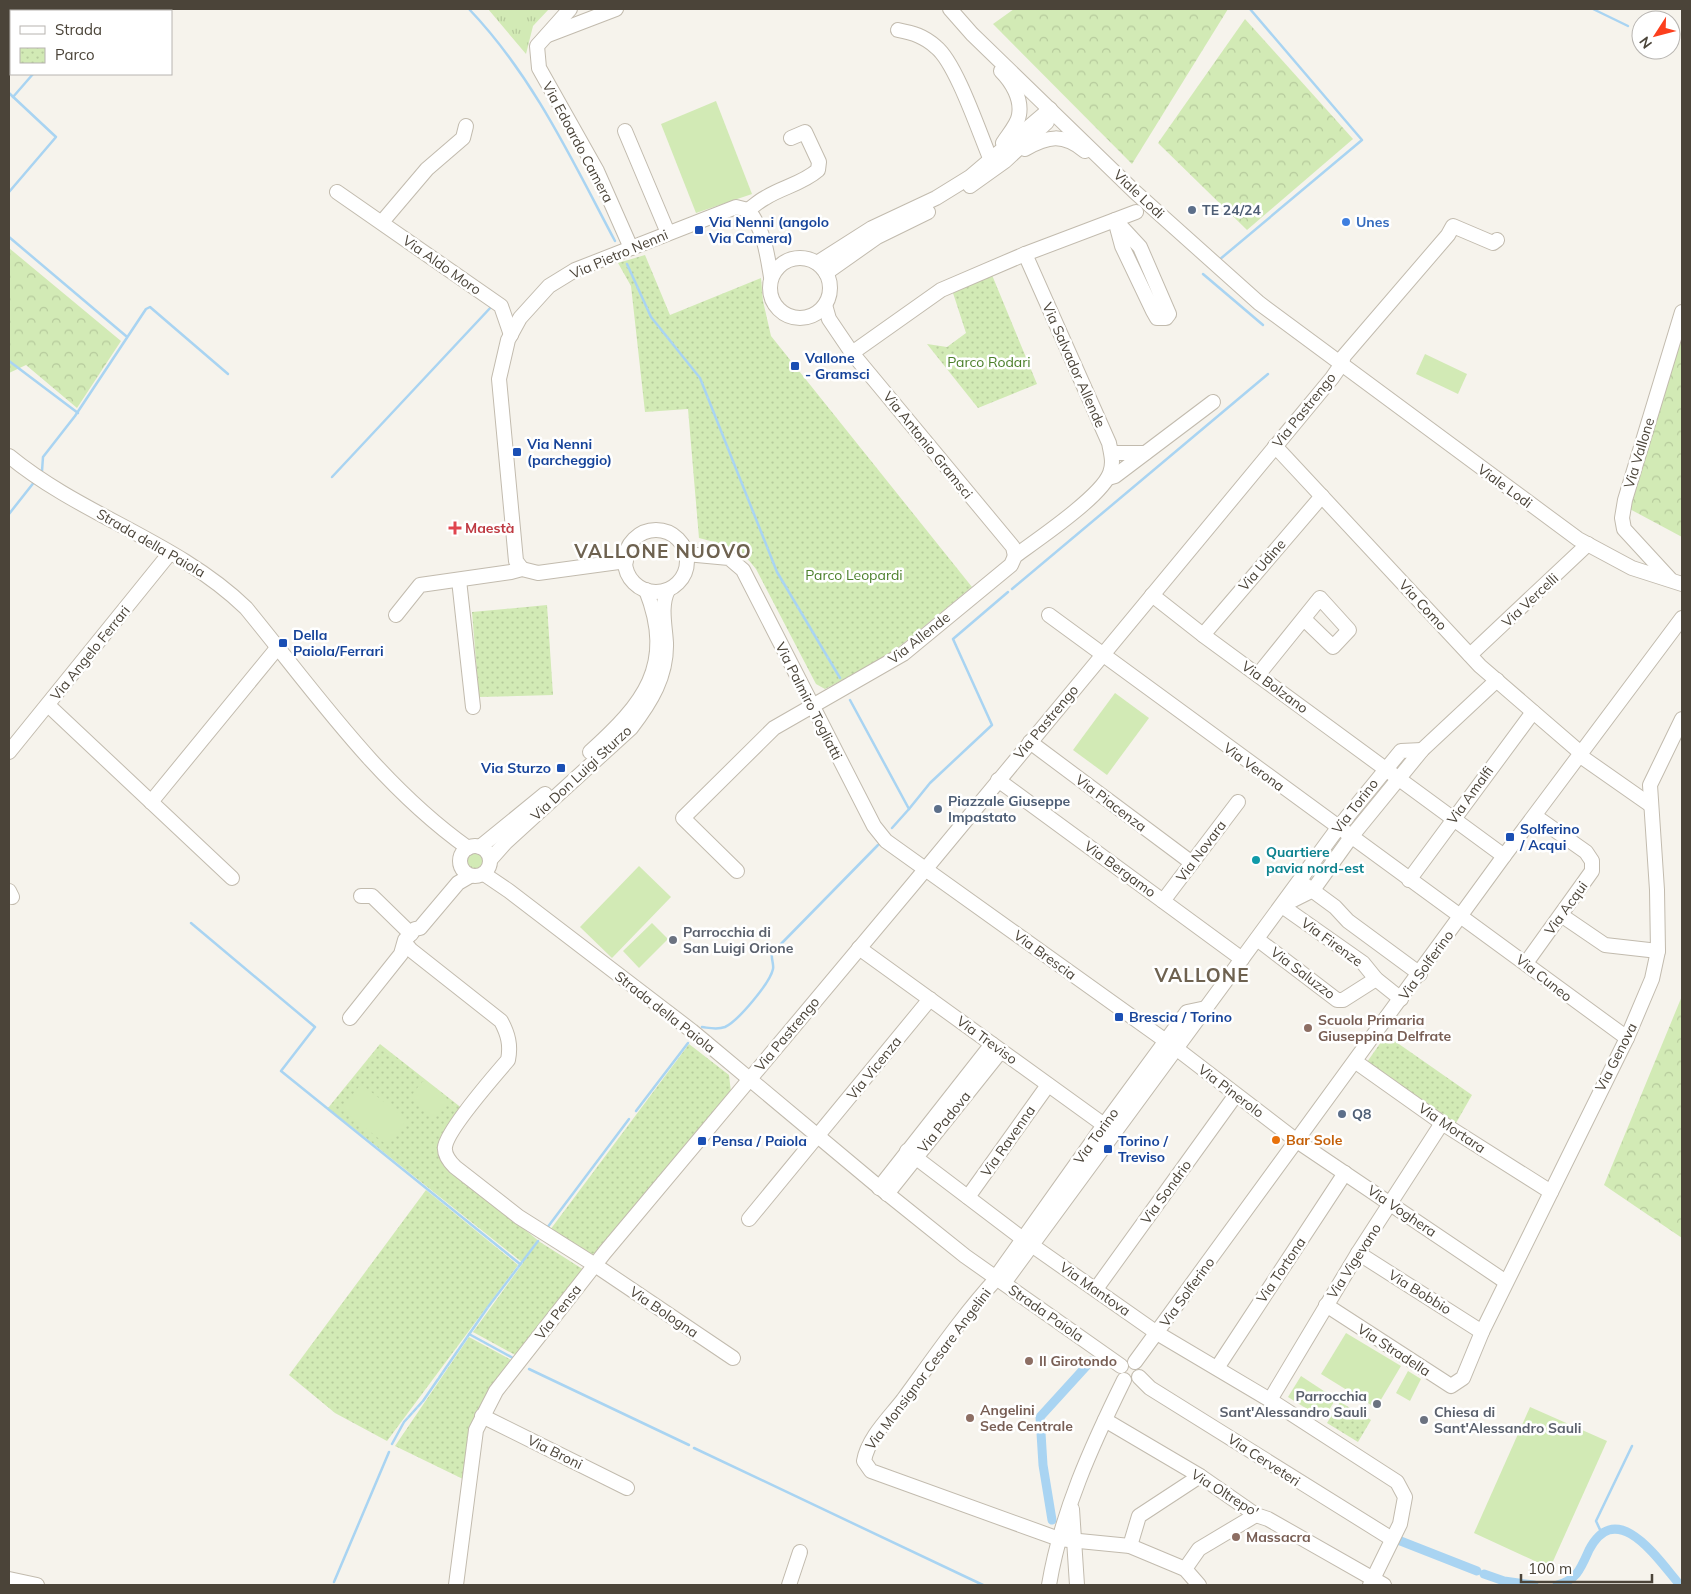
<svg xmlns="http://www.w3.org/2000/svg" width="1691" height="1594" font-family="Mulish,sans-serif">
<defs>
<pattern id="grass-tufts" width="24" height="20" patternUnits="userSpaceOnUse" patternTransform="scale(1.25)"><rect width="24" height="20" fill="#d2eab5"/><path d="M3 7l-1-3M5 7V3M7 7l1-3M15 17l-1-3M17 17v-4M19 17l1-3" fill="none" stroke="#b6ca9c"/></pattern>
<pattern id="forest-crowns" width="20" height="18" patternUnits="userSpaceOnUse" patternTransform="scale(1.25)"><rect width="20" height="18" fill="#d2eab5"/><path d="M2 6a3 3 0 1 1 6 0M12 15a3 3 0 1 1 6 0" fill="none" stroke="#b6ca9c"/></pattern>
<pattern id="park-dots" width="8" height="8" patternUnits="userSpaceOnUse" patternTransform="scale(1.25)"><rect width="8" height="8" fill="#d2eab5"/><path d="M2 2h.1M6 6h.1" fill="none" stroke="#b6ca9c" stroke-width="1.8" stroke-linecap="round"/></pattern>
</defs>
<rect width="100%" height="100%" fill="#f6f3ec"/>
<!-- grass -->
<g fill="url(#grass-tufts)">
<polygon points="488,9 549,9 533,26 526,54"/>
<circle cx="476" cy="862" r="9"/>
</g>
<!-- forest -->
<g fill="url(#forest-crowns)">
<polygon points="1014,9 1228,9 1132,164 993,24"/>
<polygon points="1245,19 1353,139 1247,230 1158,143"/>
<polygon points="9,248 121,341 77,408 26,365 9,373"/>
<polygon points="1682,328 1682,537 1626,507"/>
<polygon points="1682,996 1682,1238 1604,1185"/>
</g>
<!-- park -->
<g fill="url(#park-dots)">
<path d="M645,255L670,315L761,278L763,301L771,336L972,587L884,659L825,689L816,684L756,569C739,546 725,545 699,538L688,409L645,412L631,286L618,263Z"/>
<polygon points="992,275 1037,384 978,408 927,344 947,347 966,333 953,293"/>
<polygon points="547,605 553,695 479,697 472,612"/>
<polygon points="1386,1035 1472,1095 1456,1123 1367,1062"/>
<polygon points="380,1044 463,1109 439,1149 441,1161 540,1242 584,1270 517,1356 473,1332 523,1263 328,1108"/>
<polygon points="689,1044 729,1075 731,1092 600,1253 591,1254 550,1230"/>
<polygon points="426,1190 518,1265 387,1441 335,1413 289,1375"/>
<polygon points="469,1337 513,1361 489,1393 465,1480 395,1446"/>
<polygon points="1340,1402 1371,1420 1358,1442 1327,1423"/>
</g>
<!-- garden -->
<g fill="#d2eab5">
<polygon points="716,101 752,194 696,213 661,124"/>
<polygon points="1425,354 1467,374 1458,394 1416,374"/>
<polygon points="1115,693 1149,718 1107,775 1073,750"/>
<polygon points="639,866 671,897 612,958 580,927"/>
<polygon points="652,923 668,939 639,968 623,951"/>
<polygon points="423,1081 448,1102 435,1118 410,1097"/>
<polygon points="361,1084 407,1120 387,1145 341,1109"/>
<polygon points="1346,1333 1401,1366 1376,1408 1321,1374"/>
<polygon points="1408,1371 1421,1379 1410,1401 1396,1393"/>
<polygon points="1301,1376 1336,1399 1323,1419 1288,1397"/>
<polygon points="1530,1407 1607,1441 1550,1568 1474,1533"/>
</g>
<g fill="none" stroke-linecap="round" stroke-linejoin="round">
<!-- stream -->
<g stroke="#a9d4f2" stroke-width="2.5">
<path d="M469,9C533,76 572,160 615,241"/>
<polyline points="1593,9 1628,26"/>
<polyline points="85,11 87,9"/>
<polyline points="9,93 56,137 9,192"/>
<polyline points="13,97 33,74"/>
<polyline points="9,237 126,336"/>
<polyline points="1219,260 1362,140 1250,9"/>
<polyline points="627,264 651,317 700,378 777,572 840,678"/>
<polyline points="1203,274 1263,325"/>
<polyline points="9,361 78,413"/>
<polyline points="42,471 43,457 75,416 146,309 150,307 228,374"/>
<polyline points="332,477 492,306"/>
<polyline points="9,514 35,481"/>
<polyline points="1012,589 1268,374"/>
<polyline points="850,700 909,809 892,828"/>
<polyline points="909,809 930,783 992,725 953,639 1008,592"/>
<polyline points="191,923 315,1027 281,1071 520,1264"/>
<polyline points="777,948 878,845"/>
<path d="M702,1027C710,1028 717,1030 725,1027C738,1021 770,983 773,969C774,964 771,959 772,954"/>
<polyline points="636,1111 688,1043"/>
<polyline points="547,1228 629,1119"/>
<polyline points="469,1334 513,1358"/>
<polyline points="529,1369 689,1445"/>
<polyline points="392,1444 404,1422 423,1401 488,1307 538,1241"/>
<polyline points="694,1448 983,1585"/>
<polyline points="1602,1534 1596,1521 1632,1446"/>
<polyline points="334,1582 389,1452"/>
</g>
<!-- canal -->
<g stroke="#a9d4f2" stroke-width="9">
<polyline points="1052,1520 1043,1465 1040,1417 1091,1361"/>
<polyline points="1398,1540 1477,1571"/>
<polyline points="1484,1574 1504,1581 1534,1585"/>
<path d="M1557,1585C1577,1580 1581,1568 1589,1550C1617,1496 1659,1561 1680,1585"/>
</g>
<defs>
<g id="minor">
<polyline points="570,9 537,46 539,68 597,171 631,248"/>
<polyline points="950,9 972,34 1135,192 1259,303 1578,539 1632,568 1682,584"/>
<path d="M898,30C913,33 924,36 936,47C956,63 979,132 990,158"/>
<polyline points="548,35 616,9"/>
<path d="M1001,71C1012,82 1022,99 1019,115C1018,124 1008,135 1003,143"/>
<polyline points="625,131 668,233"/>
<path d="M1025,149C1048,136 1063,133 1085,151"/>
<polyline points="970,186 1005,161 1047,122"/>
<polyline points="337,192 501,306 511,335"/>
<path d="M748,210C754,206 759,201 765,198C782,187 802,184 818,170L819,162L805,132L791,138"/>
<polygon points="1115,220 1140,247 1169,314 1166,318 1157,318 1153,311 1122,246"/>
<polyline points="382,222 427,169 463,138 466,126"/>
<circle cx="800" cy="288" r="30"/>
<polyline points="817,263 872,228 936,198 970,177 1050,109"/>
<polyline points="826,273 877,237 928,212"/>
<polyline points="825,305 829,319 852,353 1013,547 1015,556"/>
<polyline points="852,353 941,290 1025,254 1136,212"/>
<polyline points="1275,446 1480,666 1582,754"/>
<polyline points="1112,453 1145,453"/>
<path d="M9,456C82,516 178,542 246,608C315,692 378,784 468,848"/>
<polyline points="1108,478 1115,476 1213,402"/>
<circle cx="656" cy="561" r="31"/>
<polyline points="686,554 729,558 743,570 874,826 886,841 1177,1049 1297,1141 1506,1282"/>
<path d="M522,569L516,561L499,379L508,340L520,318L549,286L575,270L736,207L748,210C764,229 767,253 771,277"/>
<polyline points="1670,579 1624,529 1622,518 1625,500 1682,312"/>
<polyline points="459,580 473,707"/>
<polyline points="1152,595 1203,635 1504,856"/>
<polyline points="396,615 420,585 511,572 522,569 538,573 626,561"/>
<polyline points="1049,615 1627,1038"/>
<polyline points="1203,635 1322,496"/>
<polyline points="1470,655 1588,544"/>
<polyline points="1258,675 1320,598 1349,630 1333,647 1304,619"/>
<polyline points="48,705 232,878"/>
<polyline points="1030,742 1192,863"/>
<polyline points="9,752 170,553"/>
<path d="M590,752C643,704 676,666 646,590"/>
<polyline points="1579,755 1649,804"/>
<polyline points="998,780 1242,959"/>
<polyline points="151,802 278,647"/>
<circle cx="475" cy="861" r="15"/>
<polyline points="480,847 545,794"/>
<path d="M490,860L506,842L631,728C651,702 667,676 666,643C665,625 660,606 668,590"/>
<path d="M737,871L683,818L774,728L903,654L1011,565L1015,556C1037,540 1102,496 1110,473C1114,463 1111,453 1109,443L1025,254"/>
<polyline points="484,874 509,891 692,1031 874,1183 965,1256 1121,1366"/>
<polyline points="1409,880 1533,712"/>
<polyline points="1305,885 1335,907 1348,921 1420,974"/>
<polyline points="9,891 12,897"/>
<polyline points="361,896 372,896 411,934"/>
<polyline points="1163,901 1238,802"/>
<polyline points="1285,904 1313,890 1351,837 1422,750 1497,680"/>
<polyline points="1282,906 1363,963 1376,979 1401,999"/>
<polyline points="1561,915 1605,945 1658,951"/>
<polyline points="1257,939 1337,1000 1343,1000 1376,979"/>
<path d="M405,943L411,950L501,1021C508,1034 511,1045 508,1060C495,1075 447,1130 445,1147C444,1155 450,1162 455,1167L519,1217L595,1265L733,1358"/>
<polyline points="859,948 1111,1130"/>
<polyline points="1526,963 1592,871 1592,861 1586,852 1535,816"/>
<polyline points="350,1018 401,954 405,940 415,929 420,928 458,883 470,876"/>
<polyline points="1356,1062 1442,1123 1551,1192"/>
<polyline points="907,1151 1023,1239 1157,1333 1270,1400 1397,1482 1405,1497 1400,1524 1370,1585"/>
<polyline points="879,1188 992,1044"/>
<polyline points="887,1194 1001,1051"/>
<polyline points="968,1197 1048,1085"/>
<polyline points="749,1219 930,999"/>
<polyline points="1358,1253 1482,1332"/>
<polyline points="996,1277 1104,1125 1187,1012 1206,1008"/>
<path d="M997,1278C963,1315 933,1359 903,1400C889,1418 868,1438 864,1461L871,1471L1059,1539L1130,1546L1185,1569L1199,1585"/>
<polyline points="1004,1283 1338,828 1401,751 1422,750"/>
<polyline points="1096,1289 1235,1096"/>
<polyline points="1326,1305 1451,1386 1463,1378 1482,1332 1627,1038 1652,979 1658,951 1657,890 1650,785 1682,719"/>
<polyline points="1135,1362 1504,856 1682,618"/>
<polyline points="1217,1368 1345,1173"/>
<polyline points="1139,1377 1150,1388 1392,1539"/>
<polyline points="1270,1400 1358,1253 1442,1123"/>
<polyline points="482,1416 627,1488"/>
<polyline points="1105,1420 1200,1476 1256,1515 1268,1519 1384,1585"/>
<polyline points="1072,1509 1077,1585"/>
<polyline points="1130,1546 1139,1516 1200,1476"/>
<polyline points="1185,1569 1199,1549 1256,1515"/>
<polyline points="9,1579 37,1585"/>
<polyline points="456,1585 476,1430 496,1391 605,1252 914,883 1332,378 1341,365 1344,356 1448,235 1453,226 1493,243 1497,240"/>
<polyline points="789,1585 800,1552"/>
<path d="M1049,1585C1061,1513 1092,1445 1124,1380"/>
</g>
</defs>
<!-- minor casing -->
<use href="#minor" stroke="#c2bbae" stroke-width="16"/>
<!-- minor -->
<use href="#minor" stroke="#fff" stroke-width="14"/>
</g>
<!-- markers -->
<g fill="#5c6f8a" stroke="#fff" stroke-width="2">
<circle cx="1192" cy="210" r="5"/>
<circle cx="938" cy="809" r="5"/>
<circle cx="1342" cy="1114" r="5"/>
</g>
<circle fill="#3f7fe0" stroke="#fff" stroke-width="2" cx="1346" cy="222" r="5"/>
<g fill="#1a4fb4" stroke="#fff" stroke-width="2">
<rect x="694" y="225" width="10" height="10" rx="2.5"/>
<rect x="790" y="361" width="10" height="10" rx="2.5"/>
<rect x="512" y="447" width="10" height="10" rx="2.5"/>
<rect x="278" y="638" width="10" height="10" rx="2.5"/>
<rect x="556" y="763" width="10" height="10" rx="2.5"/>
<rect x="1505" y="832" width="10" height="10" rx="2.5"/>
<rect x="1114" y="1012" width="10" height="10" rx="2.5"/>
<rect x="697" y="1136" width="10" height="10" rx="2.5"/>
<rect x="1103" y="1144" width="10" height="10" rx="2.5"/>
</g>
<path fill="#e0444e" stroke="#fff" stroke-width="2" d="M452.5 520.5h5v5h5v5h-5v5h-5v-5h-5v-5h5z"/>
<circle fill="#0f9aa8" stroke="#fff" stroke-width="2" cx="1256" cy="860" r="5"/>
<g fill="#6b7280" stroke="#fff" stroke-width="2">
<circle cx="673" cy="940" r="5"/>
<circle cx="1377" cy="1404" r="5"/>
<circle cx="1424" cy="1420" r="5"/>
</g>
<g fill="#8d6e63" stroke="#fff" stroke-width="2">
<circle cx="1308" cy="1028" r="5"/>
<circle cx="1029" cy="1361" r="5"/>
<circle cx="970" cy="1418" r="5"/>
<circle cx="1236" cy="1537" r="5"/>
</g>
<circle fill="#e8710a" stroke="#fff" stroke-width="2" cx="1276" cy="1140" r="5"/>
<g text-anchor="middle" stroke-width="5" stroke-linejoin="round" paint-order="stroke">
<!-- street labels -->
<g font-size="14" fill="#4b4439" stroke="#fff">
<text transform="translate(578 142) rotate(62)" y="5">Via Edoardo Camera</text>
<text transform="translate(1139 194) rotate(43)" y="5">Viale Lodi</text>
<text transform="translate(619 254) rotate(-23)" y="5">Via Pietro Nenni</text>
<text transform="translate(442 265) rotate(35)" y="5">Via Aldo Moro</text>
<text transform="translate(1074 365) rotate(66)" y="5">Via Salvador Allende</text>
<text transform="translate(1304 410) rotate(-51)" y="5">Via Pastrengo</text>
<text transform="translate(928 445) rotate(51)" y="5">Via Antonio Gramsci</text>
<text transform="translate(1639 453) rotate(-73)" y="5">Via Vallone</text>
<text transform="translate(1505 486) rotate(36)" y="5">Viale Lodi</text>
<text transform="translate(151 543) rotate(30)" y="5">Strada della Paiola</text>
<text transform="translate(1262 565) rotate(-49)" y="5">Via Udine</text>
<text transform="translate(1530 600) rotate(-43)" y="5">Via Vercelli</text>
<text transform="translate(1423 605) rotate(47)" y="5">Via Como</text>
<text transform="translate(919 638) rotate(-38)" y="5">Via Allende</text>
<text transform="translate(90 653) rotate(-51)" y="5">Via Angelo Ferrari</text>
<text transform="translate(1275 687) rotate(36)" y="5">Via Bolzano</text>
<text transform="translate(809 701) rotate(63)" y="5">Via Palmiro Togliatti</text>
<text transform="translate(1046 722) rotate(-50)" y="5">Via Pastrengo</text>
<text transform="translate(1254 767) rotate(36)" y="5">Via Verona</text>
<text transform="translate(581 773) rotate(-43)" y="5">Via Don Luigi Sturzo</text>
<text transform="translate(1470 795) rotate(-54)" y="5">Via Amalfi</text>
<text transform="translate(1111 803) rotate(37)" y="5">Via Piacenza</text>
<text transform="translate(1355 806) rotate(-52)" y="5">Via Torino</text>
<text transform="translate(1201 851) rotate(-53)" y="5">Via Novara</text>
<text transform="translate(1120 869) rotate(36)" y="5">Via Bergamo</text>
<text transform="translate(1566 908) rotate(-54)" y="5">Via Acqui</text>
<text transform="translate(1332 942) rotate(36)" y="5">Via Firenze</text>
<text transform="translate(1045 955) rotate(36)" y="5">Via Brescia</text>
<text transform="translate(1426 965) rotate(-54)" y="5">Via Solferino</text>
<text transform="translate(1303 973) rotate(37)" y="5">Via Saluzzo</text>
<text transform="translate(1544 978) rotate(38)" y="5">Via Cuneo</text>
<text transform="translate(665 1012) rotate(38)" y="5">Strada della Paiola</text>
<text transform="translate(787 1034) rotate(-50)" y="5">Via Pastrengo</text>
<text transform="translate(987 1040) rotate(36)" y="5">Via Treviso</text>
<text transform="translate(1616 1057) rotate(-63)" y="5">Via Genova</text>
<text transform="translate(874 1068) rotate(-51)" y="5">Via Vicenza</text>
<text transform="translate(1231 1091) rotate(37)" y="5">Via Pinerolo</text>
<text transform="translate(944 1122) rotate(-51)" y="5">Via Padova</text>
<text transform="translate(1452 1128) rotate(34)" y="5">Via Mortara</text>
<text transform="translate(1096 1136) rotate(-54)" y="5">Via Torino</text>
<text transform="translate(1008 1141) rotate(-55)" y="5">Via Ravenna</text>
<text transform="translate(1166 1192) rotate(-54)" y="5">Via Sondrio</text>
<text transform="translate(1402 1211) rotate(34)" y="5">Via Voghera</text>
<text transform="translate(1354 1261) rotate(-57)" y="5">Via Vigevano</text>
<text transform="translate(1281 1270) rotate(-56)" y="5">Via Tortona</text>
<text transform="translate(1095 1289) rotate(35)" y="5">Via Mantova</text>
<text transform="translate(1187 1292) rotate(-54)" y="5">Via Solferino</text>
<text transform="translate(1420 1292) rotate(32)" y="5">Via Bobbio</text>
<text transform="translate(558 1312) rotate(-52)" y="5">Via Pensa</text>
<text transform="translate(664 1312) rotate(34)" y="5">Via Bologna</text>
<text transform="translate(1046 1313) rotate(35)" y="5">Strada Paiola</text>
<text transform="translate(1394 1350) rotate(33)" y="5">Via Stradella</text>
<text transform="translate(928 1369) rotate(-53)" y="5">Via Monsignor Cesare Angelini</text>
<text transform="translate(555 1452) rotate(26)" y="5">Via Broni</text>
<text transform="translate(1264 1460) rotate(33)" y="5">Via Cerveteri</text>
<text transform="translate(1225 1493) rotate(32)" y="5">Via Oltrepo'</text>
</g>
<!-- service labels -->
<g font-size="14" font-weight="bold" fill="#4e5e75" stroke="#fff" text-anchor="start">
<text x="1202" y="215">TE 24/24</text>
<text x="948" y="806">Piazzale Giuseppe<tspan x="948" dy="16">Impastato</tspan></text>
<text x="1352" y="1119">Q8</text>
</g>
<!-- transit labels -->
<g font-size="14" font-weight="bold" fill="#164399" stroke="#fff" text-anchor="start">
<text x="709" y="227">Via Nenni (angolo<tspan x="709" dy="16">Via Camera)</tspan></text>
<text x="805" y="363">Vallone<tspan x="805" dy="16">- Gramsci</tspan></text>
<text x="527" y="449">Via Nenni<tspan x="527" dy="16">(parcheggio)</tspan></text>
<text x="293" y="640">Della<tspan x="293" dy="16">Paiola/Ferrari</tspan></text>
<text x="551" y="773" text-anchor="end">Via Sturzo</text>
<text x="1520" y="834">Solferino<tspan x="1520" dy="16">/ Acqui</tspan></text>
<text x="1129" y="1022">Brescia / Torino</text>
<text x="712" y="1146">Pensa / Paiola</text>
<text x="1118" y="1146">Torino /<tspan x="1118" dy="16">Treviso</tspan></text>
</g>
<!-- shop labels -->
<g font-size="14" font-weight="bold" fill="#366cbe" stroke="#fff" text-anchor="start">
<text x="1356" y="227">Unes</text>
</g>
<!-- park labels -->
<g font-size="14" fill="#4a7f2a" stroke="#fff">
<text x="989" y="367">Parco Rodari</text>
<text x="854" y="580">Parco Leopardi</text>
</g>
<!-- health labels -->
<g font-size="14" font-weight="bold" fill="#be3a42" stroke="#fff" text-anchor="start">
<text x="465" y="533">Maestà</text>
</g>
<!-- culture labels -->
<g font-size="14" font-weight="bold" fill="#0d838f" stroke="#fff" text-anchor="start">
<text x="1266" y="857">Quartiere<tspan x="1266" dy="16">pavia nord-est</tspan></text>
</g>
<!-- worship labels -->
<g font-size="14" font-weight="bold" fill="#5b616d" stroke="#fff" text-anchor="start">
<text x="683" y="937">Parrocchia di<tspan x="683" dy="16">San Luigi Orione</tspan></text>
<text x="1367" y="1401" text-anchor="end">Parrocchia<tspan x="1367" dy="16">Sant'Alessandro Sauli</tspan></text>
<text x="1434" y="1417">Chiesa di<tspan x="1434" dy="16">Sant'Alessandro Sauli</tspan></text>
</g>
<!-- education labels -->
<g font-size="14" font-weight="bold" fill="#785e54" stroke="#fff" text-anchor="start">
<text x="1318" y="1025">Scuola Primaria<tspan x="1318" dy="16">Giuseppina Delfrate</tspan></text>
<text x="1039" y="1366">Il Girotondo</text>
<text x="980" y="1415">Angelini<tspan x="980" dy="16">Sede Centrale</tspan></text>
<text x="1246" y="1542">Massacra</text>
</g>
<!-- food labels -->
<g font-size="14" font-weight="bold" fill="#c56008" stroke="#fff" text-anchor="start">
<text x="1286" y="1145">Bar Sole</text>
</g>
<!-- district labels -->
<g font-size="19" font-weight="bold" letter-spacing="1" fill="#6e6250" stroke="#fff">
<text x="663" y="558">VALLONE NUOVO</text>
<text x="1202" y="982">VALLONE</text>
</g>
</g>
<!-- border -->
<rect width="1691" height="1594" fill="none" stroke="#4b4439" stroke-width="20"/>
<!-- legend -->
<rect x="10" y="10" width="162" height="65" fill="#ffffff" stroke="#b7b4b0"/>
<rect x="20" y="26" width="25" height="8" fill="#ffffff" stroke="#b7b4b0"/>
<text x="55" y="35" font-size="15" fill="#4b4439">Strada</text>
<rect x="20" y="48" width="25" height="15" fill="url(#park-dots)" stroke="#b7b4b0"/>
<text x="55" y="60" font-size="15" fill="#4b4439">Parco</text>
<!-- north arrow -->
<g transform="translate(1656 35) rotate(234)"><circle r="24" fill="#ffffff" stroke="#b7b4b0"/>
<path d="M0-4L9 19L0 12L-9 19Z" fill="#fc3f1d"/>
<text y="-8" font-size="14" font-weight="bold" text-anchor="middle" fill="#4b4439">N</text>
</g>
<!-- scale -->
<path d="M1521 1574v8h131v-8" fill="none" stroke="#4b4439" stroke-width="2.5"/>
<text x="1528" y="1574" font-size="15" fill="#4b4439" stroke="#ffffff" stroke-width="4" paint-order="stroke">100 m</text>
</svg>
